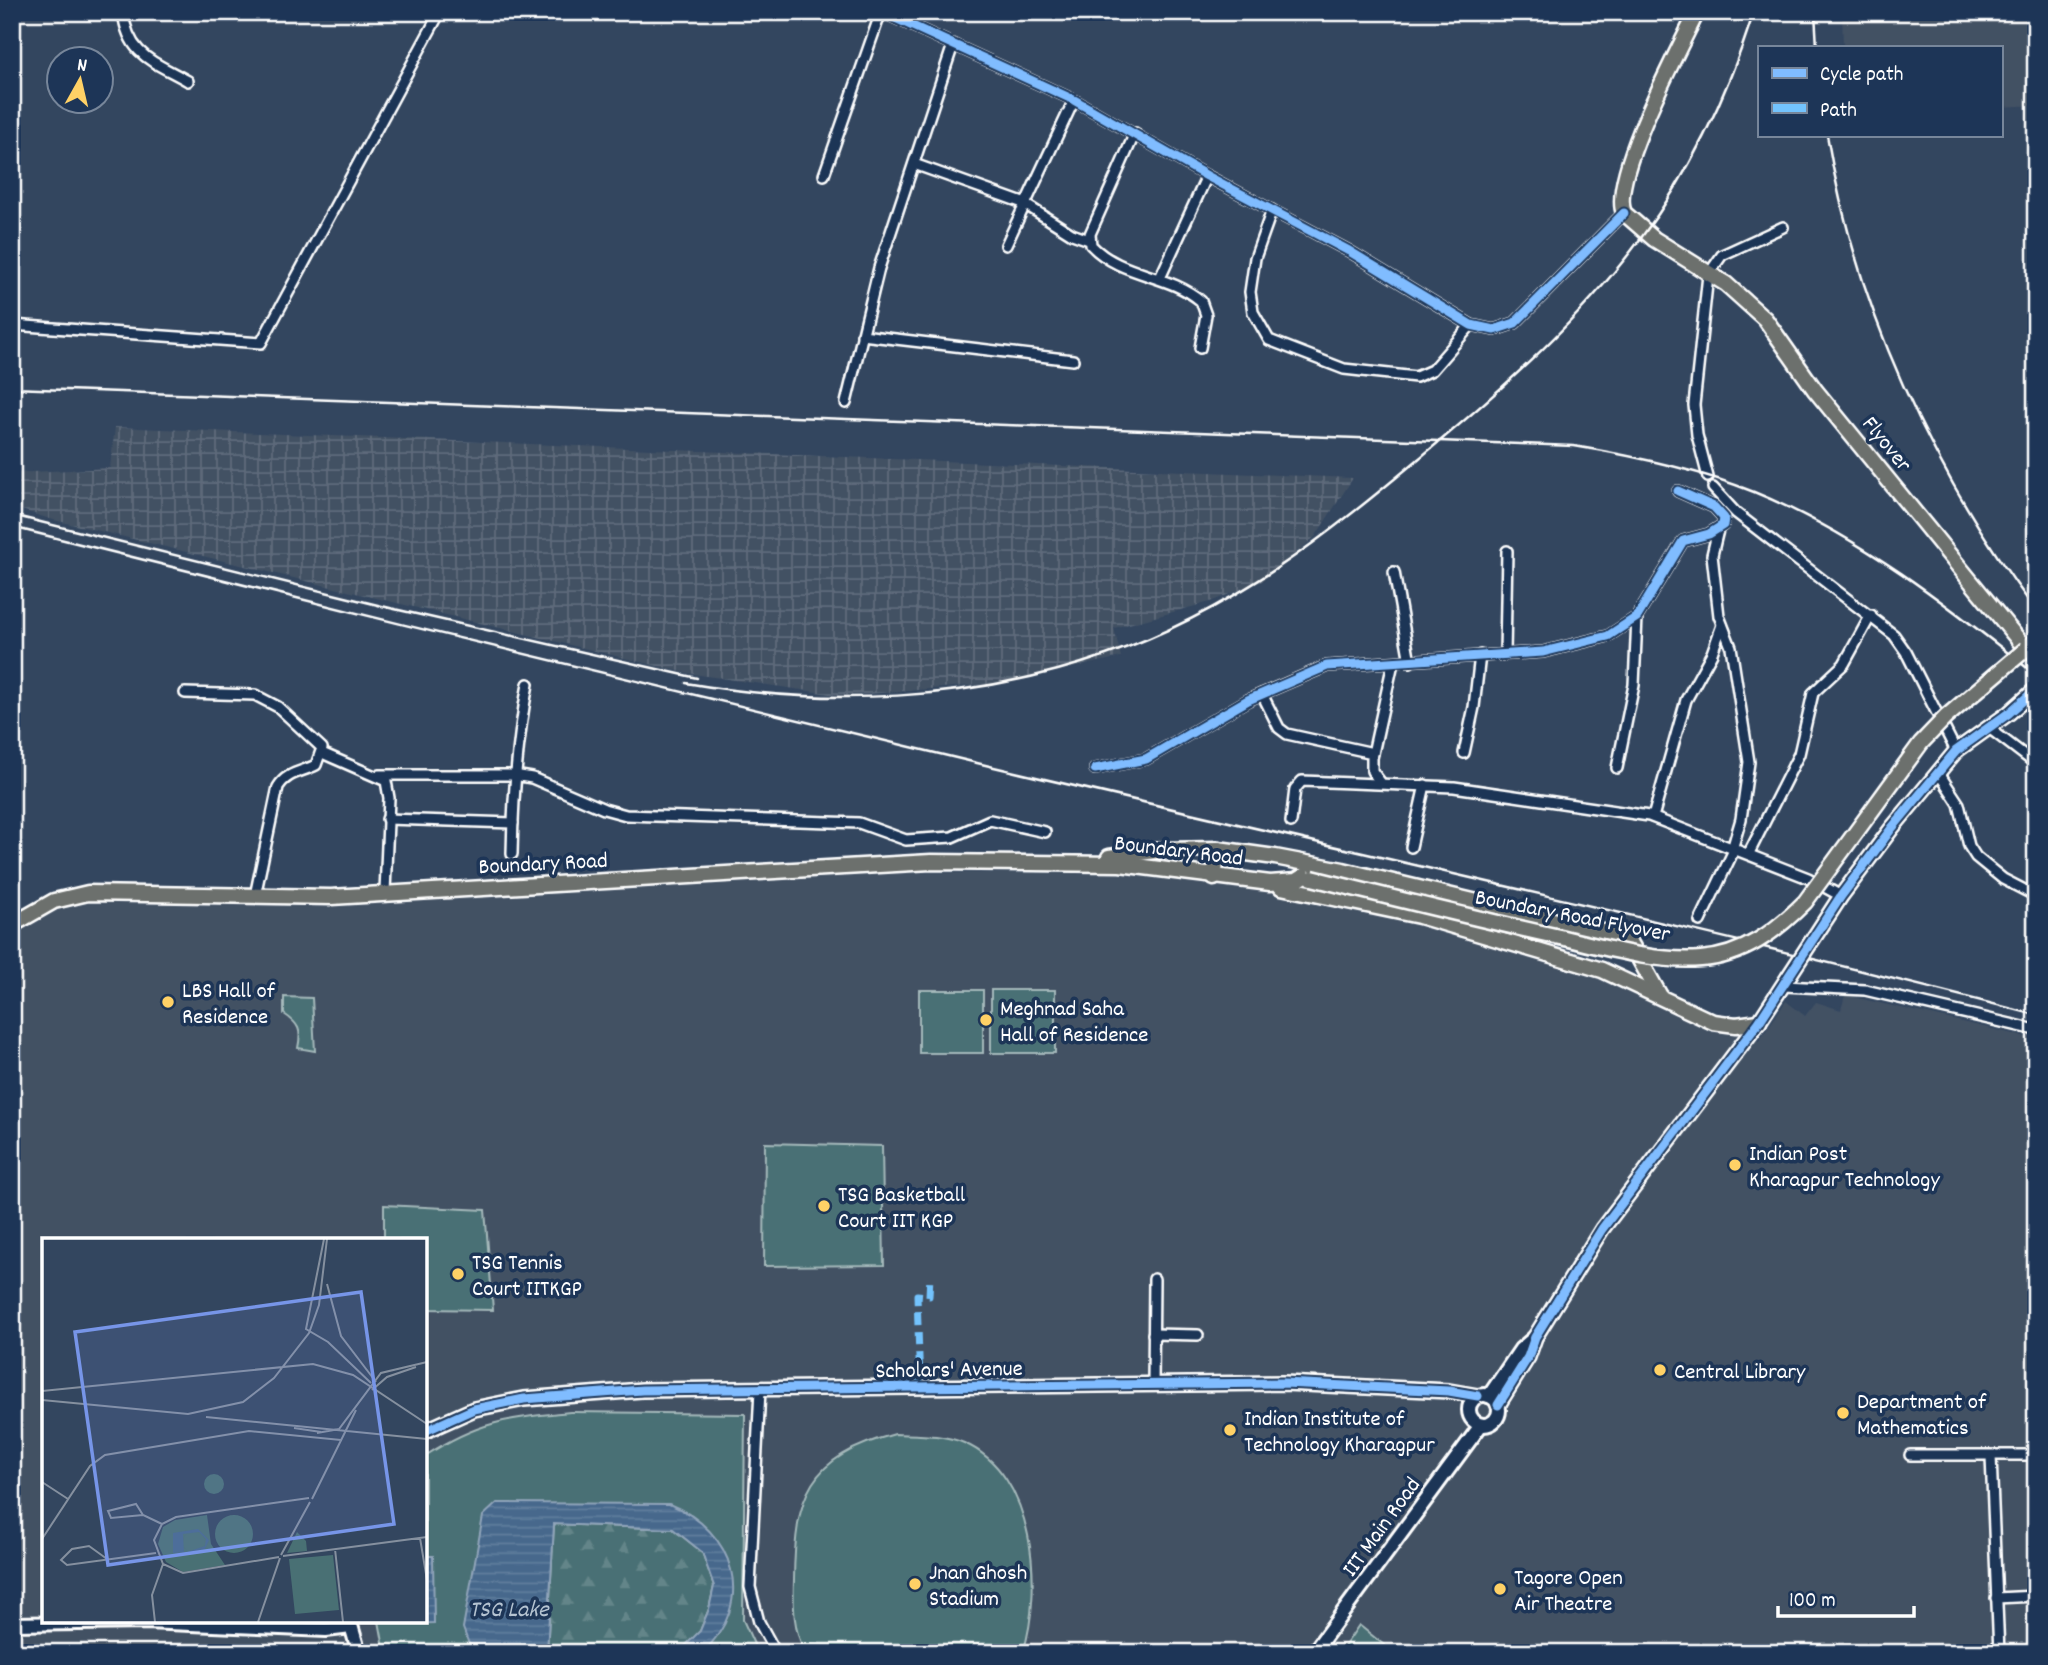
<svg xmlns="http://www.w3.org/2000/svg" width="2048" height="1665" font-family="Dekko,sans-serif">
<defs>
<pattern id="industrial-grid" width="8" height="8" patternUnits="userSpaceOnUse" patternTransform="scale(1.75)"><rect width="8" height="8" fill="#425164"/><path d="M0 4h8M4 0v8" fill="none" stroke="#5e6b7b"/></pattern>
<pattern id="forest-firs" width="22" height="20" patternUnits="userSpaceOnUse" patternTransform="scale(1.75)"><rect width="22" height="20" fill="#497074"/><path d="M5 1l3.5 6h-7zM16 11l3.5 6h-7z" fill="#648589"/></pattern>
<pattern id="water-rules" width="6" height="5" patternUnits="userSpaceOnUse" patternTransform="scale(1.75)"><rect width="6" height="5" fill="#46688c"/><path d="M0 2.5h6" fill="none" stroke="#627f9d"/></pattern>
</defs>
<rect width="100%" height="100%" fill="#33465f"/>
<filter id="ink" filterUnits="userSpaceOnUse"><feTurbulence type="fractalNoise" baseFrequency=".0143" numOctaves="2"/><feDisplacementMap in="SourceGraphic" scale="14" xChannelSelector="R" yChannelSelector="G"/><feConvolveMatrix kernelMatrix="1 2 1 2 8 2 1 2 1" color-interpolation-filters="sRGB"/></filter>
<g filter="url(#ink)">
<!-- built -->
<g fill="#425164" fill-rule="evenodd">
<polygon points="1842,12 2036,12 2036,105 2001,107 2001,47 1843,47"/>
<path d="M1079,867L1130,869L1364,907L1577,967L1687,1017L1759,1041L1786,1001L1805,1016L1816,1002L1841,1010L1845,995L2036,1039V1653H12V934L60,906L91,900L166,903L519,892L889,868L895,872L1072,873ZM44,1240H425V1621H44Z"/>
</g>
<!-- industrial -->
<polygon fill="url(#industrial-grid)" points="115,427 1353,478 1315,537 1262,581 1210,602 1114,628 1121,657 1004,683 843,696 686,673 50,519 12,507 12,473 110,468"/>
<!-- green -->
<g fill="#497074" stroke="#a4b8ba" stroke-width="2">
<rect x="919" y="990" width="64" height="63"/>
<rect x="991" y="990" width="64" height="63"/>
<path d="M284,997L312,998L315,1051L298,1048C302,1030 299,1024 284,1014Z"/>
<polygon points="765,1143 882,1146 884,1265 764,1266"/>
<polygon points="384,1205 485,1210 493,1310 425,1309 425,1240 384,1240"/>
<path d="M571,1412L745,1414L743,1620L758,1653H385L379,1621H425V1456C478,1421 510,1418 571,1412Z"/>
<path d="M895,1434C917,1435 943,1434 964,1443C1036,1474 1043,1588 1023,1653H806C793,1632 793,1604 794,1580C795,1495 808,1457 895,1434Z"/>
<polygon points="1359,1625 1394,1653 1340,1653"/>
</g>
<!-- forest -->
<polygon fill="url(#forest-firs)" stroke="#a4b8ba" stroke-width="2" points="554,1524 673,1529 702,1552 714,1586 709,1609 700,1631 678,1653 547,1653"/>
<!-- water -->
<g fill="url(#water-rules)" stroke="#90a4ba" stroke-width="2">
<path d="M497,1503L669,1504C735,1530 757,1603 702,1653H678L700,1631L709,1609L714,1586L702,1552L673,1529L554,1524L547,1653H476L470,1647L463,1628L483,1516Z"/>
<polygon points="425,1556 433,1556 434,1623 405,1624 405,1621 425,1621"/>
</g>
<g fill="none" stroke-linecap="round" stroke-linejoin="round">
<defs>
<g id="street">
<path d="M123,12C128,56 153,61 188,81"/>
<polyline points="882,12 1074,100 1207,176 1349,251 1471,325 1494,330 1515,323 1624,213"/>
<path d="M1135,133L1090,234L1091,245C1121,277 1168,273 1201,301L1206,315L1200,348"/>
<polyline points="914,164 1023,203 1072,234 1089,240"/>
<polyline points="824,175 881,12"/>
<polyline points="1272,210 1255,258 1250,292 1253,312 1269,340 1344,369 1416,377 1432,370 1471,325"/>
<polyline points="1006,245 1074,100"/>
<polyline points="1160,278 1207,176"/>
<polyline points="12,325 261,343 440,12"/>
<polyline points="862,335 1073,360"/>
<polyline points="846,403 879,268 953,45"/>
<polyline points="1708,477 1697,435 1694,405 1708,275 1722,255 1783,227"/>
<polyline points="1713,488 1736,513 1894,635 1906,652 1956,751"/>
<polyline points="1718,530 1712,555 1719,616 1731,647 1749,762 1741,819 1733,846"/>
<polyline points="1394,572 1410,662"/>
<polyline points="1505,653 1507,551"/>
<path d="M185,693L255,695L278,707L322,748L316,765C302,772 287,772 278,787L255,896"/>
<polyline points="1262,694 1279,728 1287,734 1373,753"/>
<polyline points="1989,728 2036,764"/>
<polyline points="322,753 386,781 389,798 385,892"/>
<polyline points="1464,753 1474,707 1480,655"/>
<polyline points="1617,768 1634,685 1637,617"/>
<polyline points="1095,769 1146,759 1248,700 1327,666 1543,652 1608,636 1637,617 1683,541 1709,534 1723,525 1724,518 1714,507 1678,491"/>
<polyline points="1938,772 1959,804 1969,846 1976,857 2003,879 2036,896"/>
<polyline points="379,775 514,775 532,778 604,809 626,815 859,823 906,840 952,837 990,820 1045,832"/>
<polyline points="1381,783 1372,771 1372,758 1393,663"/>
<polyline points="1653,817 1686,700 1712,653 1722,625"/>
<polyline points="387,819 513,823"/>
<polyline points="1291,822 1295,789 1302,781 1454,787 1649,816 1808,878 1841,896"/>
<polyline points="1411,847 1425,785"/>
<polyline points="1749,853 1799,754 1813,693 1844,664 1871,615"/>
<path d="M512,854C513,796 517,741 528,684"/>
<polyline points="1700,921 1735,848"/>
<polyline points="1784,986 1865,990 2036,1030"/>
<polyline points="1153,1334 1198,1335"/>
<polyline points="1153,1385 1154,1279"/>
<polyline points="760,1390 750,1587 759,1622 776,1653"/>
<polyline points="1910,1455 2036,1455"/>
<polyline points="1991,1456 1999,1653"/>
<polyline points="1996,1598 2036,1596"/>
</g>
<g id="secondary">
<circle cx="1484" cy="1410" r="15"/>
<polyline points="1489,1396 1521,1349 1535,1337"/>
<polyline points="1498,1405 1528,1357 1535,1337 1602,1229 1759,1022 1841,896 1892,828 1956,751 2009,713 2036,689"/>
<polyline points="425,1431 474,1409 524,1399 642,1390 1284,1383 1449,1391 1478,1396"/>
<polyline points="350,1622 359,1653"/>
<polyline points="12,1624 146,1622 326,1630 351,1627"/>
<polyline points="1313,1653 1481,1425"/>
</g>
<g id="primary">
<path d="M1697,12C1679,49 1609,179 1624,213L1654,239L1726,284L1765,319L1815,390L2026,649L2036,641"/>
<polyline points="1109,857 1163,850 1218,849 1275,857 1343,870 1616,935 1631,944 1660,996"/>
<polyline points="1214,878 1218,849"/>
<polyline points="1281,887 1419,916 1602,970 1713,1022 1736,1025 1759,1022"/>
<polyline points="12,925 54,901 88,893 331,897 931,862 1120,864 1270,883 1296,881 1304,876"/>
</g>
</defs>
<!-- street casing -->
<use href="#street" stroke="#fff" stroke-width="14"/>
<!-- secondary casing -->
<use href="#secondary" stroke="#fff" stroke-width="18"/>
<!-- primary casing -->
<use href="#primary" stroke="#fff" stroke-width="19"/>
<!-- street -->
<use href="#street" stroke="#1d3557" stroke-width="9"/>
<!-- secondary -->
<use href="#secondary" stroke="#1d3557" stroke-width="12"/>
<!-- primary -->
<use href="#primary" stroke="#6c706d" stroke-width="14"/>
<!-- rail -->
<g stroke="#fff" stroke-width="2.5">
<polyline points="1815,12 1817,47"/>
<path d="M1827,135C1856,308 1931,470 2036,611"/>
<path d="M12,388L1574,446C1635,456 1697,469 1754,492C1859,535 1948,605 2036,675"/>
<polyline points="12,515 390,608 697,678"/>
<path d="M12,527C333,608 655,687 977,763C1330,847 1685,924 2036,1015"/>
<path d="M686,683C824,707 972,702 1106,655C1233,611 1327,536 1428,451C1505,387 1581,319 1641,238C1692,171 1728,92 1754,12"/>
</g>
<defs>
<path id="primary-bridge" d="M1312,878C1393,898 1474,918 1555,936C1601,946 1653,963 1701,959C1744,956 1776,931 1805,902L1921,743L1946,717L2026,649"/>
</defs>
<!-- primary-bridge casing -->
<use href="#primary-bridge" stroke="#fff" stroke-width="19" stroke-linecap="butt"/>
<!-- primary-bridge -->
<use href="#primary-bridge" stroke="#6c706d" stroke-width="14"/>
<!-- quiet -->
<polyline stroke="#73c3fd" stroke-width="7" stroke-dasharray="14 7" stroke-linecap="butt" points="920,1388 917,1295 929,1296 930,1276"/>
<defs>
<g id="cycleway">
<polyline points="882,12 1074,100 1207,176 1349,251 1471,325 1494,330 1515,323 1624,213"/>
<polyline points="1095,769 1146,759 1248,700 1327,666 1543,652 1608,636 1637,617 1683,541 1709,534 1723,525 1724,518 1714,507 1678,491"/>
<polyline points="1498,1405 1528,1357 1535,1337 1602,1229 1759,1022 1841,896 1892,828 1956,751 2009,713 2036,689"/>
<polyline points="425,1431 474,1409 524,1399 642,1390 1284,1383 1449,1391 1478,1396"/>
</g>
</defs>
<!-- cycleway casing -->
<use href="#cycleway" stroke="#1d3557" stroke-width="13"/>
<!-- cycleway -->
<use href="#cycleway" stroke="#80bcff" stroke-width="9"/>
</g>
</g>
<!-- markers -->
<g fill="#ffd166" stroke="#1d3557" stroke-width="2.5">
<circle cx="168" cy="1002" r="7"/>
<circle cx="986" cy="1020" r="7"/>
<circle cx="1735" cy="1165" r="7"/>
<circle cx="824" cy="1206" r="7"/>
<circle cx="458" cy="1274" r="7"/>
<circle cx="1660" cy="1370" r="7"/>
<circle cx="1843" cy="1413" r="7"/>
<circle cx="1230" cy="1430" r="7"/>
<circle cx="915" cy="1584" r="7"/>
<circle cx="1500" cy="1589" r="7"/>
</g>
<g text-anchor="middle" stroke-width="7" stroke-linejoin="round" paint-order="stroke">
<!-- street labels -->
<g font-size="23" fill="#fff" stroke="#1d3557">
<text transform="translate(1888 443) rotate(51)" y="8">Flyover</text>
<text transform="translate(1179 849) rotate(7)" y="8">Boundary Road</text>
<text transform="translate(543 862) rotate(-3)" y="8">Boundary Road</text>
<text transform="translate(1573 914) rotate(11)" y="8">Boundary Road Flyover</text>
<text transform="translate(949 1368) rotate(-1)" y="8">Scholars' Avenue</text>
<text transform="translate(1380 1526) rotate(-54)" y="8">IIT Main Road</text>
</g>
<!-- poi labels -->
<g font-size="23" fill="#fff" stroke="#1d3557" text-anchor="start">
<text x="182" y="997">LBS Hall of<tspan x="182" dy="26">Residence</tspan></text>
<text x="1000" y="1015">Meghnad Saha<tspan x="1000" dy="26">Hall of Residence</tspan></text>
<text x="1749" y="1160">Indian Post<tspan x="1749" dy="26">Kharagpur Technology</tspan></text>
<text x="838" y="1201">TSG Basketball<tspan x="838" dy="26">Court IIT KGP</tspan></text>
<text x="472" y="1269">TSG Tennis<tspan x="472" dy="26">Court IITKGP</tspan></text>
<text x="1674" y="1378">Central Library</text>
<text x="1857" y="1408">Department of<tspan x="1857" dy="26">Mathematics</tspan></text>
<text x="1244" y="1425">Indian Institute of<tspan x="1244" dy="26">Technology Kharagpur</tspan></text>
<text x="929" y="1579">Jnan Ghosh<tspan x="929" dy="26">Stadium</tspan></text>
<text x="1514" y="1584">Tagore Open<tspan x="1514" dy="26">Air Theatre</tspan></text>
</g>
<!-- water labels -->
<g font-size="24" font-style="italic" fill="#b5c3d1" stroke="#1d3557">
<text x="509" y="1616">TSG Lake</text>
</g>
</g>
<!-- overview -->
<g transform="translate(42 1238)">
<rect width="385" height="385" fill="#33465f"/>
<path d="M162 246a10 10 0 1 1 20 0a10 10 0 1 1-20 0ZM165,277L169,306L183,327L141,334L124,324L116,306L121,289L133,282ZM173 296a19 19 0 1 1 38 0a19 19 0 1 1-38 0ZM255,294L264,303L265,313L245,315ZM291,317L297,372L253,376L247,321Z" fill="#497074"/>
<path d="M141 304a11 11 0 1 1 22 0a11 11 0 1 1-22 0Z" fill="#497074"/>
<path d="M156,291L167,302L162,313L131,315V295ZM157,294L164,301L163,308L142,315L141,296Z" fill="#46688c" fill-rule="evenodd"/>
<path fill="none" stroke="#85909f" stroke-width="2" d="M282,1L264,91L286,104L329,145M285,46L299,98L334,144M330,152L345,139L374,129M0,153L271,126L311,137L385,186M0,162L146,176L201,164L232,140L267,95L277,67L285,1M164,179L385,201M252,190L279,194M275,195L297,191L339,135L385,124M0,244L26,261M270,261L314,172M101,277L69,280L66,273L94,266L101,277L120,286M378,300L385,342M0,301L48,228L63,217L207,193L299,202M293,311L301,384M239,317L268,264M241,318L385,299M237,319L141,335L121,326L112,302L120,286L134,279L267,260M65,321L47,308L30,311L19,322L25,327L114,315M113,384L110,357L121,326M216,384L238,320"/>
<path fill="#7795e8" fill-opacity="0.15" stroke="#7795e8" stroke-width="3.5" d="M319,54L352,286L66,327L33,94Z"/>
<rect width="385" height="385" fill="none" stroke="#fff" stroke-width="3.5"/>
</g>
<!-- margin -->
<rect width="2048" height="1665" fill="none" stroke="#1d3557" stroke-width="42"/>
<rect x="21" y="21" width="2006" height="1623" fill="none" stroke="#fff" stroke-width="2.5" filter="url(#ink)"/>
<!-- legend -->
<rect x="1758" y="46" width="245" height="91" fill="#1d3557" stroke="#77869a" stroke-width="2"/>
<rect x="1772" y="68" width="35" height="10" fill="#80bcff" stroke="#77869a" stroke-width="2"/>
<text x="1820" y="80" font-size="21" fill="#ffffff">Cycle path</text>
<rect x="1772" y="103" width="35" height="10" fill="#73c3fd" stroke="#77869a" stroke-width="2"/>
<text x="1820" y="116" font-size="21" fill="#ffffff">Path</text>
<!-- north arrow -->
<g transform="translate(80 80) rotate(8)"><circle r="33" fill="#1d3557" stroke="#77869a" stroke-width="2"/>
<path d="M0-5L12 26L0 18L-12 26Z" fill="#ffd166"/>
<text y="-10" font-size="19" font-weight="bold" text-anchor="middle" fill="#ffffff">N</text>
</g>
<!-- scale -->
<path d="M1778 1606v10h136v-10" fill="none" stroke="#ffffff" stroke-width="3.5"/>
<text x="1789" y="1606" font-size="21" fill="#ffffff" stroke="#1d3557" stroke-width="5" paint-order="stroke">100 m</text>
</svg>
